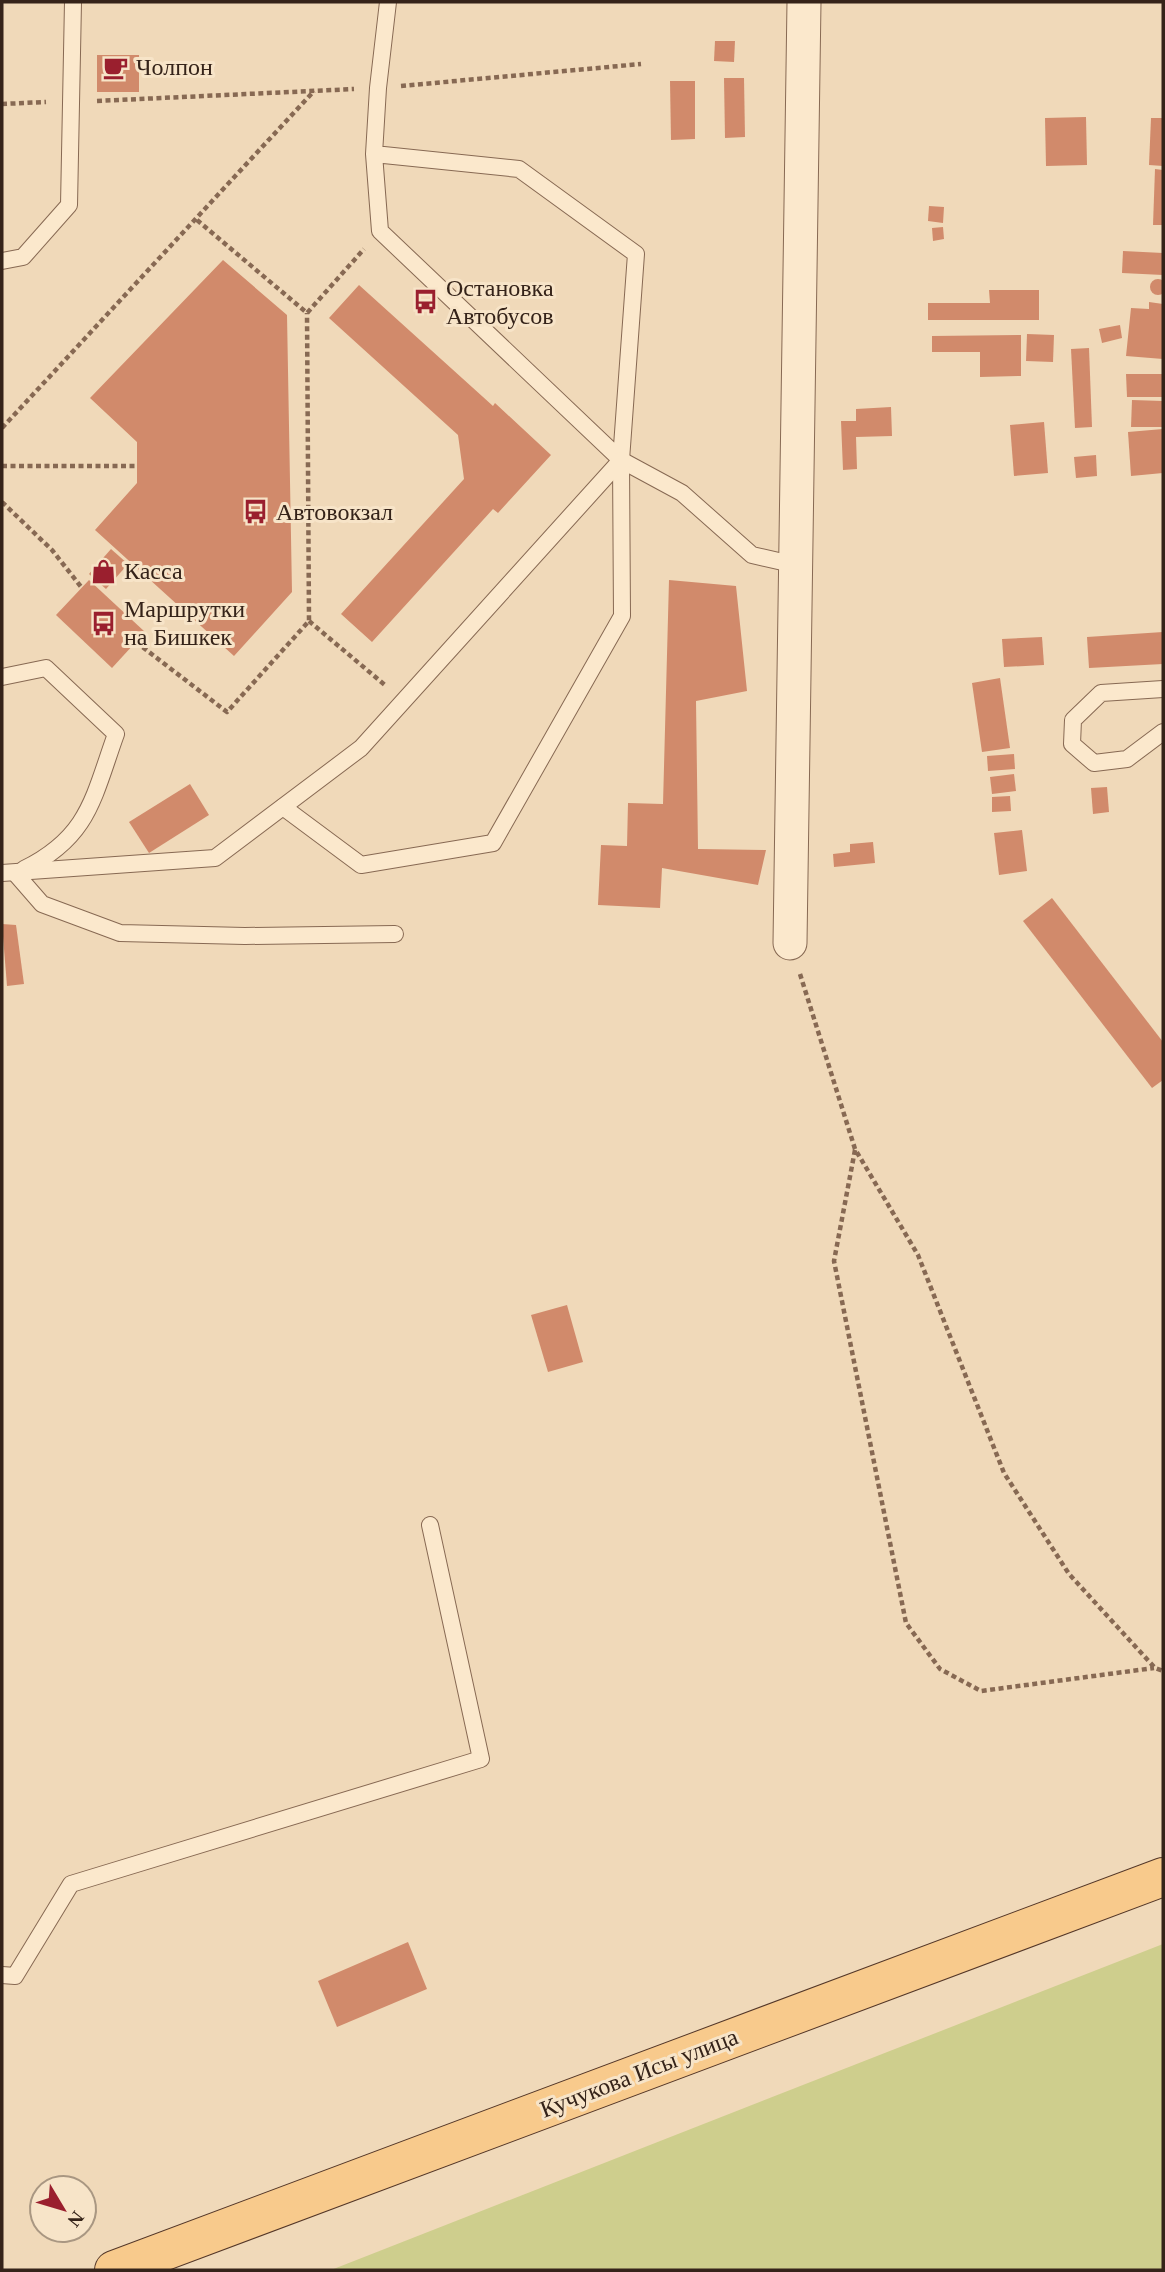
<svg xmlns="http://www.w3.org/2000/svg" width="1165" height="2272" font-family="'Times New Roman',serif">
<rect width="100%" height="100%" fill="#f0d9b9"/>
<!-- green -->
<polygon fill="#cece8d" points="1163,1944 1163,2270 331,2270"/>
<!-- building -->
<g fill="#d18a6b">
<polygon points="715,41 735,41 734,62 714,61"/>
<rect x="97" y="55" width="42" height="37"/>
<polygon points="724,78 744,78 745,137 725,138"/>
<polygon points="670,81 695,81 695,139 671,140"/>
<polygon points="1086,117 1087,165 1046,166 1045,118"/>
<polygon points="1151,118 1163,118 1163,166 1149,165"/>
<polygon points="1155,169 1163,170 1163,225 1153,225"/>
<polygon points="929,206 944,207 943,223 928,221"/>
<polygon points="943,227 944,239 933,241 932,228"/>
<polygon points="1123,251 1163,253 1163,275 1122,273"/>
<polygon points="223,260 287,315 292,592 234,656 95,530 137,483 137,442 90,398"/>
<circle cx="1158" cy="287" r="8"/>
<polygon points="359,285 493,406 495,403 551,455 498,513 493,509 372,642 341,614 464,479 458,435 329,318"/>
<polygon points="989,290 1039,290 1039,320 928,320 928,303 990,303"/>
<polygon points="1149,302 1163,304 1163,359 1126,356 1131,308 1149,309"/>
<polygon points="1120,325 1122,338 1102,343 1099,329"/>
<polygon points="1027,334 1054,335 1053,362 1026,361"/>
<polygon points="1021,335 1021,376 980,377 980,352 932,352 932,336"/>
<polygon points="1089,348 1092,427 1075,428 1071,349"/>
<polygon points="1126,374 1163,374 1163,397 1127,397"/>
<polygon points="1132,400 1163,401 1163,427 1131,427"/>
<polygon points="891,407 892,436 856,437 857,469 843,470 841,421 856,421 856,409"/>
<polygon points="1044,422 1048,473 1014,476 1010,425"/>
<polygon points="1163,429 1163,473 1131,476 1128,432"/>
<polygon points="1096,455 1097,476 1076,478 1074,457"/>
<polygon points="111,549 128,564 106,589 89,574"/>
<polygon points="89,580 145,632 112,668 56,615"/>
<polygon points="669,580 736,586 747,691 696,701 698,849 766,850 758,885 662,868 660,908 598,905 601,845 627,846 628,803 663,804"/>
<polygon points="1163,632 1163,664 1089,668 1087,637"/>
<polygon points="1042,637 1044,665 1004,667 1002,639"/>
<polygon points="1000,678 1010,748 982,752 972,683"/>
<polygon points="1014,754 1015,769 988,771 987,756"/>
<polygon points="1014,774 1016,791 992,794 990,777"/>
<polygon points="190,784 209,815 149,853 129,822"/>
<polygon points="1107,787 1109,812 1093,814 1091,788"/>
<polygon points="1010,796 1011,811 992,812 992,797"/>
<polygon points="1022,830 1027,871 999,875 994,833"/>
<polygon points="873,842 875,863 834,867 833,854 850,852 850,844"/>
<polygon points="1052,898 1163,1042 1163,1080 1152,1088 1023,921"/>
<polygon points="2,924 16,925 24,984 7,986"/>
<polygon points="567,1305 583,1362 548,1372 531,1315"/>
<polygon points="408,1942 427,1989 337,2027 318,1981"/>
</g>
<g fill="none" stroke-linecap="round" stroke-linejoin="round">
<defs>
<g id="lane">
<polyline points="374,154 519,169 636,254 621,460 380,231 374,154 378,88 388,2"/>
<polyline points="2,261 23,257 69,205 73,2"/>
<polyline points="621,460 682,493 752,555 796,565"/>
<path d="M2,677L46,668L116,734C93,798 89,837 24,869"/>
<polyline points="1163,689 1101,693 1073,720 1072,744 1094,763 1127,759 1163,732"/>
<polyline points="283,807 361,865 493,843 622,616 621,460"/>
<polyline points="2,873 215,858 361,748 621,460"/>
<polyline points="15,873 42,904 120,933 245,936 395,934"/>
<polyline points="2,1975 15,1976 71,1884 481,1759 430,1525"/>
</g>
<polyline id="street" points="790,943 804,2"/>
<polyline id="primary" points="114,2270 1163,1877"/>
</defs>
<!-- lane casing -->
<use href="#lane" stroke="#876953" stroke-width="18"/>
<!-- street casing -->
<use href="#street" stroke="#876953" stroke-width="35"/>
<!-- primary casing -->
<use href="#primary" stroke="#543728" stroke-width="40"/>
<!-- path -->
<g stroke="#876953" stroke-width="4.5" stroke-dasharray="5 3.5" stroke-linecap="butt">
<polyline points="401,86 641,64"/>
<polyline points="97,101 354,89"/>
<polyline points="2,104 46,102"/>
<polyline points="197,220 307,313 364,249"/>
<polyline points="2,428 314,91"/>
<polyline points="2,466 137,466"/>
<polyline points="2,502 52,550 82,588"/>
<polyline points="309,621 386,686"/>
<polyline points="136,642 227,712 309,621 307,313"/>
<polyline points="800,974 855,1149 918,1255 1004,1473 1069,1574 1155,1668 1163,1671"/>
<polyline points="855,1150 834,1261 906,1623 940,1669 981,1691 1154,1668"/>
</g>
<!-- lane -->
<use href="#lane" stroke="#fbe8cc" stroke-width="16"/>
<!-- street -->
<use href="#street" stroke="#fbe8cc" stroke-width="33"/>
<!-- primary -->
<use href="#primary" stroke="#f8ca8c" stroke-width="38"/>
</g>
<!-- icons -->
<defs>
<symbol id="cafe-bare" viewBox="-9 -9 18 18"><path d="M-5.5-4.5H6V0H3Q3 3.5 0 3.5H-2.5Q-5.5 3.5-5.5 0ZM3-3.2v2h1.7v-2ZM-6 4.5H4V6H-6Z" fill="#9a1f2e" stroke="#f7e4c8" stroke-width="2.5" paint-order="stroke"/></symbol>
<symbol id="bus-bare" viewBox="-9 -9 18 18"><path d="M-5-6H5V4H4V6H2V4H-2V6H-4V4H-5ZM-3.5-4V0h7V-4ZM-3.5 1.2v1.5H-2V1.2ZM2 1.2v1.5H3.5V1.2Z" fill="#9a1f2e" stroke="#f7e4c8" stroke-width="2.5" paint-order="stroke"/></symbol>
<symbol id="shop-bare" viewBox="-9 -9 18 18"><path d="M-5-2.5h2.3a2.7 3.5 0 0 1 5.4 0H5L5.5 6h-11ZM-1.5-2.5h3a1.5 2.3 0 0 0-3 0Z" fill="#9a1f2e" stroke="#f7e4c8" stroke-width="2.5" paint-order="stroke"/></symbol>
</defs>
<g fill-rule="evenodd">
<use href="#cafe-bare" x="98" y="50" width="35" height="35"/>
<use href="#bus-bare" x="408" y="284" width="35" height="35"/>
<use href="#bus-bare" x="238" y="494" width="35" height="35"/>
<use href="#shop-bare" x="86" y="554" width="35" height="35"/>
<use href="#bus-bare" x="86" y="606" width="35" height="35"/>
</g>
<g text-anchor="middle" stroke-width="6" stroke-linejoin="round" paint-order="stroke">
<!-- poi labels -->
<g font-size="24" fill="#352319" stroke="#f7e4c8" text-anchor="start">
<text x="136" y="75">Чолпон</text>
<text x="446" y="296">Остановка<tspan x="446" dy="28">Автобусов</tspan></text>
<text x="276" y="520">Автовокзал</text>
<text x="124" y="579">Касса</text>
<text x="124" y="617">Маршрутки<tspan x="124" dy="28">на Бишкек</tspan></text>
</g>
<!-- street labels -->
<g font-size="24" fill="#352319" stroke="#f7e4c8">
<text transform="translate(639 2073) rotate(-21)" y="8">Кучукова Исы улица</text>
</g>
</g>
<!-- border -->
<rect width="1165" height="2272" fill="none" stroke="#352319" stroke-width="7"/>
<!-- north arrow -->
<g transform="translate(63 2209) rotate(128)"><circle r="33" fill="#f7e4c8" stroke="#a99782" stroke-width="2"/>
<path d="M0-5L12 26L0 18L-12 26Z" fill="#9a1f2e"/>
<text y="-10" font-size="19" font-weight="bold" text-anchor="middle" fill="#352319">N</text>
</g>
</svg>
